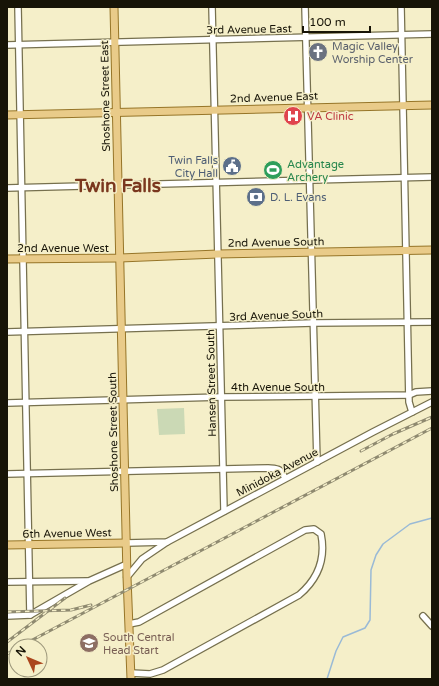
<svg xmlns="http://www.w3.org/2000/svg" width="439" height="686" font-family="'Varela Round',sans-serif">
<rect width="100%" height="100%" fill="#f5efc9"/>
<!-- green -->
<polygon fill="#cbd9b5" points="184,408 185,434 159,435 157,409"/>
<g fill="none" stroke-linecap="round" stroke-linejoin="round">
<!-- stream -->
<polyline stroke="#9abad6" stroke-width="1.5" points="327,679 336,651 343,637 365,628 370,620 371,570 376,555 383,544 410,524 432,518"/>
<defs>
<g id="minor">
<polyline points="18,7 30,615"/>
<polyline points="212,7 224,511"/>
<polyline points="305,7 317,462"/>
<polyline points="401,7 409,402 412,412"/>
<polyline points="7,45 432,34"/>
<polyline points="7,188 432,177"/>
<polyline points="7,332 313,323 432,322"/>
<polyline points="7,403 221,397 409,395 416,392 432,391"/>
<path d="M7,474L268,468C279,469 280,468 285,478"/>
<polyline points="126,543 167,542 373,432 432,402"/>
<polyline points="127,577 142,559 167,542"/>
<polyline points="7,582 87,581"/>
<polyline points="7,616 30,615 89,581 127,564"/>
<polyline points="423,616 432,626"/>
<path d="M129,624L139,622L305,530L314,529L321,534C326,559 318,579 299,595L163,670L150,674L131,673"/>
</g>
<g id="major">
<polyline points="114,7 127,577 131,679"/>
<polyline points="7,115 432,105"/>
<polyline points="7,259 120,258 218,254 432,250"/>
<polyline points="7,545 126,543"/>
</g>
</defs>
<!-- minor casing -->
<use href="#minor" stroke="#76704e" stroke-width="8"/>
<!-- major casing -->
<use href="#major" stroke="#967528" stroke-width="9"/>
<!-- minor -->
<use href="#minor" stroke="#fff" stroke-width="5.5"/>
<!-- major -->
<use href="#major" stroke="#e9cb89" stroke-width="7"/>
<defs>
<g id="rail">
<polyline points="361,451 393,434 432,417"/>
<polyline points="7,612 71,610 91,605"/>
<polyline points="7,642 65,598"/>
<polyline points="21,646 432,428"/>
<polyline points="7,654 16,649"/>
</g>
</defs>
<!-- rail casing -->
<use href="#rail" stroke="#8f8a70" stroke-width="3"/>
<!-- rail -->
<use href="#rail" stroke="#f5efc9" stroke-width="1.5" stroke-dasharray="4.5" stroke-linecap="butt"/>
</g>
<!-- icons -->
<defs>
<symbol id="church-disc" viewBox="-11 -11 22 22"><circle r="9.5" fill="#6b7280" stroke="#f5efc9"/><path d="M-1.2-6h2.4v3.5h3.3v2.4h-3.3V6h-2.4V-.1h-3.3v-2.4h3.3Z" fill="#fff"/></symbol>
<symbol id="hospital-disc" viewBox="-11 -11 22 22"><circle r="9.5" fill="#e0444e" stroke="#f5efc9"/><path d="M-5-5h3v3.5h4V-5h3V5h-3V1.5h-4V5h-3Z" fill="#fff"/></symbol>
<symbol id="civic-disc" viewBox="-11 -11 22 22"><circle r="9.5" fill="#5c6f8a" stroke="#f5efc9"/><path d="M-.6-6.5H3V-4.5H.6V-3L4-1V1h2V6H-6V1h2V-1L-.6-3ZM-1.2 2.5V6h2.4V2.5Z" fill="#fff"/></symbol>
<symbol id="stadium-disc" viewBox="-11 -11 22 22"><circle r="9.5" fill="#2e9e5b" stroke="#f5efc9"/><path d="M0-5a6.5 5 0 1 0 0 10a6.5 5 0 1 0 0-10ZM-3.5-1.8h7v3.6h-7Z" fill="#fff"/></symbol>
<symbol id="bank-disc" viewBox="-11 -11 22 22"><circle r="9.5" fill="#5c6f8a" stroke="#f5efc9"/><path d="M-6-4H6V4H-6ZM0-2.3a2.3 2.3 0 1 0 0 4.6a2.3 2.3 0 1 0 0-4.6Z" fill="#fff"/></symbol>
<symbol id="school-disc" viewBox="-11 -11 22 22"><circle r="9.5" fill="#8d6e63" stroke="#f5efc9"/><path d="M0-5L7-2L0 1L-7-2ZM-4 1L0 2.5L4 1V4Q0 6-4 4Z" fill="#fff"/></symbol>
</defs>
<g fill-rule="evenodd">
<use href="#church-disc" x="307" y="41" width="22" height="22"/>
<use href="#hospital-disc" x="282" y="105" width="22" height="22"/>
<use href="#civic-disc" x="221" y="155" width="22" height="22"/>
<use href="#stadium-disc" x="262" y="159" width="22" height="22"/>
<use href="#bank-disc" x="245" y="186" width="22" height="22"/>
<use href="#school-disc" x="78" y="632" width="22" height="22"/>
</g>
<g text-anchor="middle" stroke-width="3" stroke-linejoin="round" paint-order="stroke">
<!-- street labels -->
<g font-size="11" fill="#171407" stroke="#f5efc9">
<text transform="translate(249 29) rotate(-1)" y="4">3rd Avenue East</text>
<text transform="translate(105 96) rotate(-91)" y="4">Shoshone Street East</text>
<text transform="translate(274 97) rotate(-2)" y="4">2nd Avenue East</text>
<text transform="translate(276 242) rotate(-1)" y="4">2nd Avenue South</text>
<text x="63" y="252">2nd Avenue West</text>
<text transform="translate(276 315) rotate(-2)" y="4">3rd Avenue South</text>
<text transform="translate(211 383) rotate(-91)" y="4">Hansen Street South</text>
<text x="278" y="391">4th Avenue South</text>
<text transform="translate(113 432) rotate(-91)" y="4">Shoshone Street South</text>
<text transform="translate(277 472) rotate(-28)" y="4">Minidoka Avenue</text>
<text transform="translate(67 533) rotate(-1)" y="4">6th Avenue West</text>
</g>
<!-- worship labels -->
<g font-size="11" fill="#5b616d" stroke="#f5efc9" text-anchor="start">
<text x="332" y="50">Magic Valley<tspan x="332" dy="13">Worship Center</tspan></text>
</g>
<!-- health labels -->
<g font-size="11" fill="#be3a42" stroke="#f5efc9" text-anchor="start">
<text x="307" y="120">VA Clinic</text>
</g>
<!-- service labels -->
<g font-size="11" fill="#4e5e75" stroke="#f5efc9" text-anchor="end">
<text x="218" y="164">Twin Falls<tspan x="218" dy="13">City Hall</tspan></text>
<text x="270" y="201" text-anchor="start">D. L. Evans</text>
</g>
<!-- leisure labels -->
<g font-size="11" fill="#27864d" stroke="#f5efc9" text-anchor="start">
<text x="287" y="168">Advantage<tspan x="287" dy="13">Archery</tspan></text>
</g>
<!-- education labels -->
<g font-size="11" fill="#785e54" stroke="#f5efc9" text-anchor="start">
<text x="103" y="641">South Central<tspan x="103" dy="13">Head Start</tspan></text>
</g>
<!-- town labels -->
<g font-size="19" font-weight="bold" fill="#7a371e" stroke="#f5efc9">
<text x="118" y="192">Twin Falls</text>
</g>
</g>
<!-- border -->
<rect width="439" height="686" fill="none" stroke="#171407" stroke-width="16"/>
<!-- north arrow -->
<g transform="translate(28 658) rotate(314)"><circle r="19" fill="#f5efc9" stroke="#9c977b"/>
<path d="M0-3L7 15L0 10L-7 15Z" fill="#ab451c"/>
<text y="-6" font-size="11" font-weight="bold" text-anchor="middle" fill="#171407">N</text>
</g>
<!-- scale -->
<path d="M303 26v6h67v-6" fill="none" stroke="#171407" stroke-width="2"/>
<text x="309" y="26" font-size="12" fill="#171407" stroke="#f5efc9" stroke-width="3" paint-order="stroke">100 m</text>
</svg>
